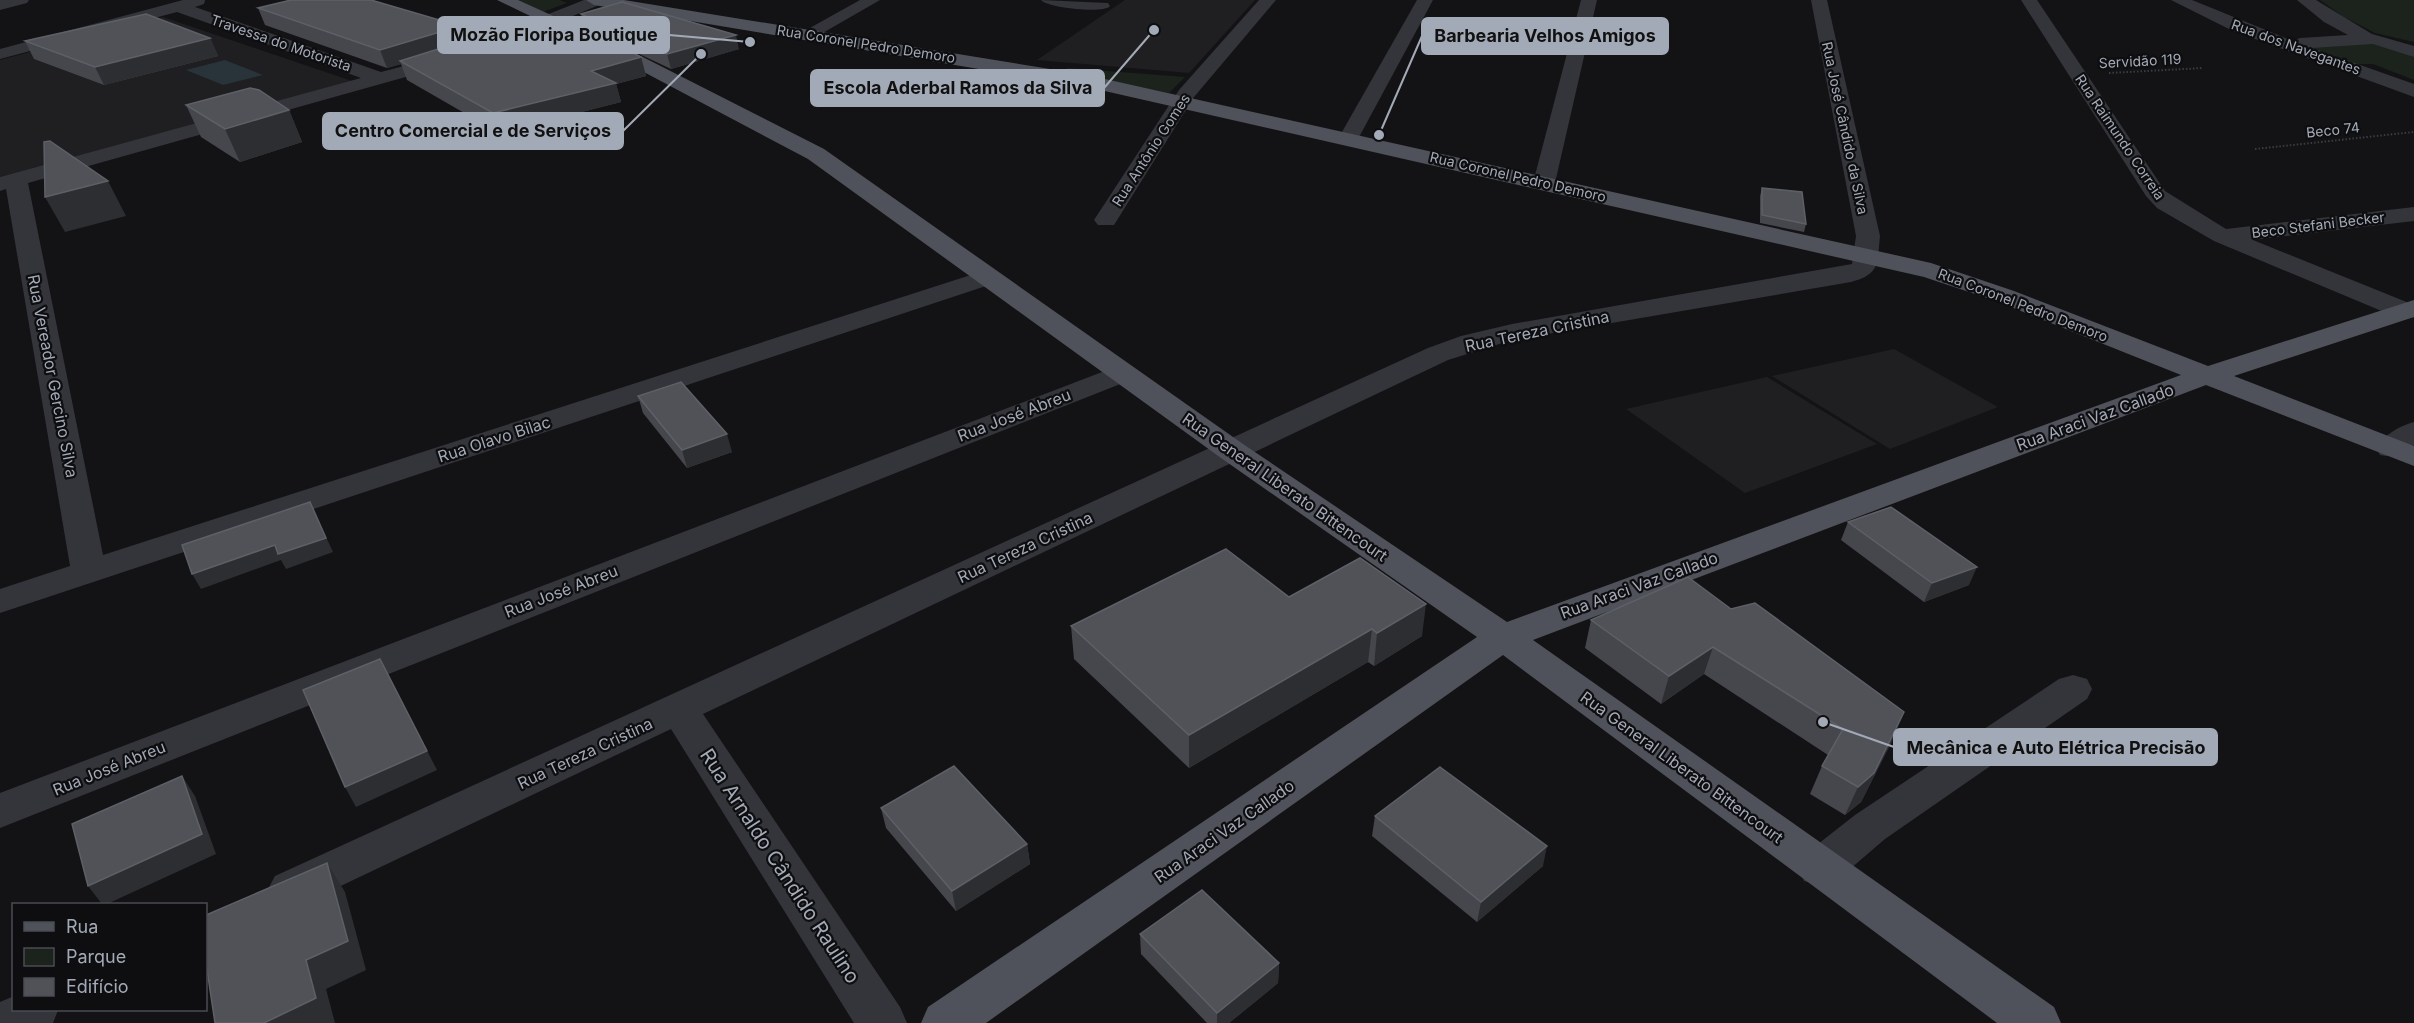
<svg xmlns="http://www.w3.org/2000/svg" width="2414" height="1023" font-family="Inter,sans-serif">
<rect width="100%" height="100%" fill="#131315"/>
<!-- built -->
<g fill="#1f1f22">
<polygon points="1125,0 1255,0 1189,73 1037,60"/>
<polygon points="163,17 352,81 0,177 0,60"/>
<polygon points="1894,349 1998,407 1890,449 1772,376"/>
<polygon points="1767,377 1877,444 1745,493 1626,409"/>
</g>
<!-- green -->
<g fill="#1b231c">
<polygon points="510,0 560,0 567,3 543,12"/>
<polygon points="2320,0 2414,0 2414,42 2375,33 2344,17"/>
<polygon points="2380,43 2414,57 2414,80 2373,64 2353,64 2310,49 2312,46"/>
<polygon points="1068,68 1185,77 1169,93 1062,72"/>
</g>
<!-- water -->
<polygon fill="#28333a" points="225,60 263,75 223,85 186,70"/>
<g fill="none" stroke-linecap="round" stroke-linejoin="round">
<!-- path -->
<g stroke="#3a3c41" stroke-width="2" stroke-dasharray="1.5 2" stroke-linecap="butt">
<polyline points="2109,73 2203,68"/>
<polyline points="2255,149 2414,132"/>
</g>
<!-- minor -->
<g fill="#34353a" fill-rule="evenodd">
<polygon points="0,0 29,0 27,3 0,10"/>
<polygon points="183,0 205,0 204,4 195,7 381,72 446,55 455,60 452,64 28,183 103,555 980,272 989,269 998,272 1002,277 998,282 0,613 0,589 70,566 6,189 0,191 0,177 361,78 177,12 0,59 0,49"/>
<polygon points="584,0 606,0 604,3 520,38 508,38 505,34 508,30"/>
<polygon points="860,0 880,0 814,38 808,39 799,34"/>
<path d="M1041,0L1108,3L1110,6C1104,14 1048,8 1041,0Z"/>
<polygon points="1259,0 1276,0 1194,97 1114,225 1098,225 1094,220 1179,90"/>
<polygon points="1417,0 1433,0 1358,139 1355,143 1341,143 1338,139"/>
<polygon points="1581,0 1597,0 1555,183 1552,188 1536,188 1533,183"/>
<path d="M1811,0H1827L1880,236C1877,263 1881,274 1851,282L1512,340L1448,360L703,714L900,1007L907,1023H854L671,729L307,902L291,908L275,902L268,889L275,876L1428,348L1461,336L1512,324L1852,264L1856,236Z"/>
<polygon points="2021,0 2037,0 2165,191 2226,229 2414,207 2414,221 2253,240 2414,305 2414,317 2405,319 2396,317 2214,241 2157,208 2146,196"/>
<polygon points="2171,0 2192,0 2293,41 2300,38 2348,35 2324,22 2297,0 2316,0 2372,34 2414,46 2414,57 2373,44 2312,48 2414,84 2414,97 2233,31"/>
<polygon points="1123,364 1133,367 1137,373 1133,379 0,828 0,793"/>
<path d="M2414,422V445C2402,454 2395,458 2380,455L2376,448C2384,435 2399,426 2414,422Z"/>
<polygon points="2073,675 2087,679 2092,689 2087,699 1885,839 1836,881 1820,886 1804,881 1798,868 1804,855 1855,815 2059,679"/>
<polygon points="14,996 14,1010 58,1010 53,1023 0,1023 0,1002"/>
</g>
<!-- major -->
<polygon fill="#4f525a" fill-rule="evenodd" points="497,0 518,0 635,53 824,149 1243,444 1507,622 2181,375 1996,301 1924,277 1087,87 594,5 586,0 624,0 1087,75 1931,263 2014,291 2208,366 2414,300 2414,317 2234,376 2414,446 2414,466 2206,385 1533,640 2054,1007 2061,1023 1997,1023 1503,655 986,1023 921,1023 928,1007 1477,637 1221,458 808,159 623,61"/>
</g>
<!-- wall -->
<g fill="#46474d">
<polygon points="258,8 460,26 465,41 641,57 646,76 616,84 621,102 499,133 407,80 401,64 387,68 265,25"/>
<polygon points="581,14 739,49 671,69 584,28"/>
<polygon points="210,38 218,56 104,85 34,59 25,41"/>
<polygon points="186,105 289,110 302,142 240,162 201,137"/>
<polygon points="1762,188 1806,224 1804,232 1760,223 1760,196"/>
<polygon points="638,396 732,452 687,468 643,413"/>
<polygon points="1848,522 1969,585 1924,602 1841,540"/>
<polygon points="1688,577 1892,741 1861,802 1845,815 1810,794 1822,766 1828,755 1704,674 1661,704 1585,648 1591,620"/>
<polygon points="1289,597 1422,636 1374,666 1368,662 1189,768 1074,659 1071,626"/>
<polygon points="881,808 1027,844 1030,864 956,911 886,828"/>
<polygon points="1375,816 1543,866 1477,922 1372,836"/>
<polygon points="1140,934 1279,963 1278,983 1229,1023 1207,1023 1141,954"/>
</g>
<!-- shaded-wall -->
<g fill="#2d2e32">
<polygon points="460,26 466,44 400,61 401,64 387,68 380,50"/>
<polygon points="736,35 739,49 671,69 667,54"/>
<polygon points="210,38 218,56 104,85 95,67"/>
<polygon points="641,57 646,76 616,84 621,102 499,133 493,113 591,71"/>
<polygon points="289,110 302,142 240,162 225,129"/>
<polygon points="108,181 126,216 65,232 45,197"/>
<polygon points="727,434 732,452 687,468 682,450"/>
<polygon points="310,502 333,552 286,569 281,560 201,589 192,574"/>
<polygon points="1977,567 1969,585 1924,602 1932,583"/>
<polygon points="1426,604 1422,636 1374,666 1377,633"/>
<polygon points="1372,629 1368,662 1189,768 1189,735"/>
<polygon points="1713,647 1704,674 1661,704 1669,676"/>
<polygon points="380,659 437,770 356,807 345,787"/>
<polygon points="1904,712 1892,741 1861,802 1845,815 1858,787"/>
<polygon points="182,776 195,796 216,854 107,904 102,904 88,886"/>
<polygon points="1027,844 1030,864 956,911 952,891"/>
<polygon points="1547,846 1543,866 1477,922 1481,902"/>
<polygon points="327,863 345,892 366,970 326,989 335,1023 264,1023 306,960"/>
<polygon points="1279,963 1278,983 1229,1023 1217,1023 1217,1013"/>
</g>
<!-- building -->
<g fill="#505258" stroke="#5d6067" stroke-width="1.5">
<polygon points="291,0 371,0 460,26 380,50 258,8"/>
<polygon points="622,2 736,35 667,54 581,14"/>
<polygon points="146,14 210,38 95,67 25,41"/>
<polygon points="557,17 641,57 591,71 616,83 493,113 400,61 486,34"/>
<polygon points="250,88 259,90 289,110 225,129 186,105"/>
<polygon points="50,141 108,181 45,197 44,142"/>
<polygon points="1762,188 1802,192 1806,224 1762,215"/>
<polygon points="681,382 727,434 682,450 638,396"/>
<polygon points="310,502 326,538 278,554 275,545 192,574 182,545"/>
<polygon points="1891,507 1977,567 1932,583 1848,522"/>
<polygon points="1226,549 1289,597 1360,558 1426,604 1377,633 1372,629 1189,735 1071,626"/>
<polygon points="1688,577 1731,609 1755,603 1904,712 1874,773 1858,787 1822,766 1843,729 1713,647 1669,676 1591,620"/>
<polygon points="380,659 427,751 345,787 303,690"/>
<polygon points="954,766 1027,844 952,891 881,808"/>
<polygon points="1440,767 1547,846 1481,902 1375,816"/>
<polygon points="182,776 202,834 88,886 72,824"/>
<polygon points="327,863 348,941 306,960 316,998 264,1023 215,1023 206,963 206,915"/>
<polygon points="1202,890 1279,963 1217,1013 1140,934"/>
</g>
<g text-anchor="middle" stroke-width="4.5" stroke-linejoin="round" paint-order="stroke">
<!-- far-street labels -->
<g font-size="14" fill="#a3aab7" stroke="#0e0e10">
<text transform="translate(281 43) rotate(19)" y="5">Travessa do Motorista</text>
<text transform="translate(866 44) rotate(9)" y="5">Rua Coronel Pedro Demoro</text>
<text transform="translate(2296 47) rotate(20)" y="5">Rua dos Navegantes</text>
<text transform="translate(2140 61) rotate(-3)" y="5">Servidão 119</text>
<text transform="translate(1845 128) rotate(78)" y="5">Rua José Cândido da Silva</text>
<text transform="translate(2333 130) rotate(-6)" y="5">Beco 74</text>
<text transform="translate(2120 137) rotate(56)" y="5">Rua Raimundo Correia</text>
<text transform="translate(1151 150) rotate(-57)" y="5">Rua Antônio Gomes</text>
<text transform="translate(1518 177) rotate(13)" y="5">Rua Coronel Pedro Demoro</text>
<text transform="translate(2318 225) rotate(-7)" y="5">Beco Stefani Becker</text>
<text transform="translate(2023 305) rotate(21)" y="5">Rua Coronel Pedro Demoro</text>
</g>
<!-- street labels -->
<g font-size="16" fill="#a3aab7" stroke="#0e0e10">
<text transform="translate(1537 331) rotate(-12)" y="6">Rua Tereza Cristina</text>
<text transform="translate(53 376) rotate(79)" y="6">Rua Vereador Gercino Silva</text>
<text transform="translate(1014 415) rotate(-21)" y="6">Rua José Abreu</text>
<text transform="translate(2095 417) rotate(-20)" y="6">Rua Araci Vaz Callado</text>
<text transform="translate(494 439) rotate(-18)" y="6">Rua Olavo Bilac</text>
<text transform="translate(1285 487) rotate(35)" y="6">Rua General Liberato Bittencourt</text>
<text transform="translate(1025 547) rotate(-25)" y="6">Rua Tereza Cristina</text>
<text transform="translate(1639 585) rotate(-20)" y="6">Rua Araci Vaz Callado</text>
<text transform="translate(561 591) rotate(-21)" y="6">Rua José Abreu</text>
<text transform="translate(585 753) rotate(-25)" y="6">Rua Tereza Cristina</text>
<text transform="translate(1682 767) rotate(36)" y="6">Rua General Liberato Bittencourt</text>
<text transform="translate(109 768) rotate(-22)" y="6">Rua José Abreu</text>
<text transform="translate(1224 831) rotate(-35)" y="6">Rua Araci Vaz Callado</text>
</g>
<!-- near-street labels -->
<g font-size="20" fill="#a3aab7" stroke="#0e0e10">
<text transform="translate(780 866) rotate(57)" y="7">Rua Arnaldo Cândido Raulino</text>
</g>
</g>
<!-- callouts -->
<path fill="none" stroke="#a3aab7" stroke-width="2" d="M750 42L669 35M1379 135L1422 36M1154 30L1104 88M701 54L623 131M1823 722L1894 747"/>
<g fill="#a3aab7" stroke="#0e0e10" stroke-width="2">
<circle cx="750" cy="42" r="6"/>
<circle cx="1379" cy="135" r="6"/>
<circle cx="1154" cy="30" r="6"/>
<circle cx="701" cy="54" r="6"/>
<circle cx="1823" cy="722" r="6"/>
</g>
<g fill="#a3aab7" stroke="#a3aab7" stroke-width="2">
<rect x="438" y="17" width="231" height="36" rx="6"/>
<rect x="1422" y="18" width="246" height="36" rx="6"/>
<rect x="811" y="70" width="293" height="36" rx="6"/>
<rect x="323" y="113" width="300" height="36" rx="6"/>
<rect x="1894" y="729" width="323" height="36" rx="6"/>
</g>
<g font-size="18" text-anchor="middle" font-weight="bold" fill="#111">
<text x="554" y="41">Mozão Floripa Boutique</text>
<text x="1545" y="42">Barbearia Velhos Amigos</text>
<text x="958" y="94">Escola Aderbal Ramos da Silva</text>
<text x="473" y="137">Centro Comercial e de Serviços</text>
<text x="2056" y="754">Mecânica e Auto Elétrica Precisão</text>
</g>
<!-- legend -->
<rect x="12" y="903" width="195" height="108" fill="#0e0e10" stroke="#4a4c53" stroke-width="1.5"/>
<rect x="24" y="922" width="30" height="9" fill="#4f525a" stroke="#4a4c53" stroke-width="1.5"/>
<text x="66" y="933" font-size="18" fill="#a3aab7">Rua</text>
<rect x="24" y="948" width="30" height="18" fill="#1b231c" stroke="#4a4c53" stroke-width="1.5"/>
<text x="66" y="963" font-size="18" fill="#a3aab7">Parque</text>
<rect x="24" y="978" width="30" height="18" fill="#505258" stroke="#4a4c53" stroke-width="1.5"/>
<text x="66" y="993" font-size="18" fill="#a3aab7">Edifício</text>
</svg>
